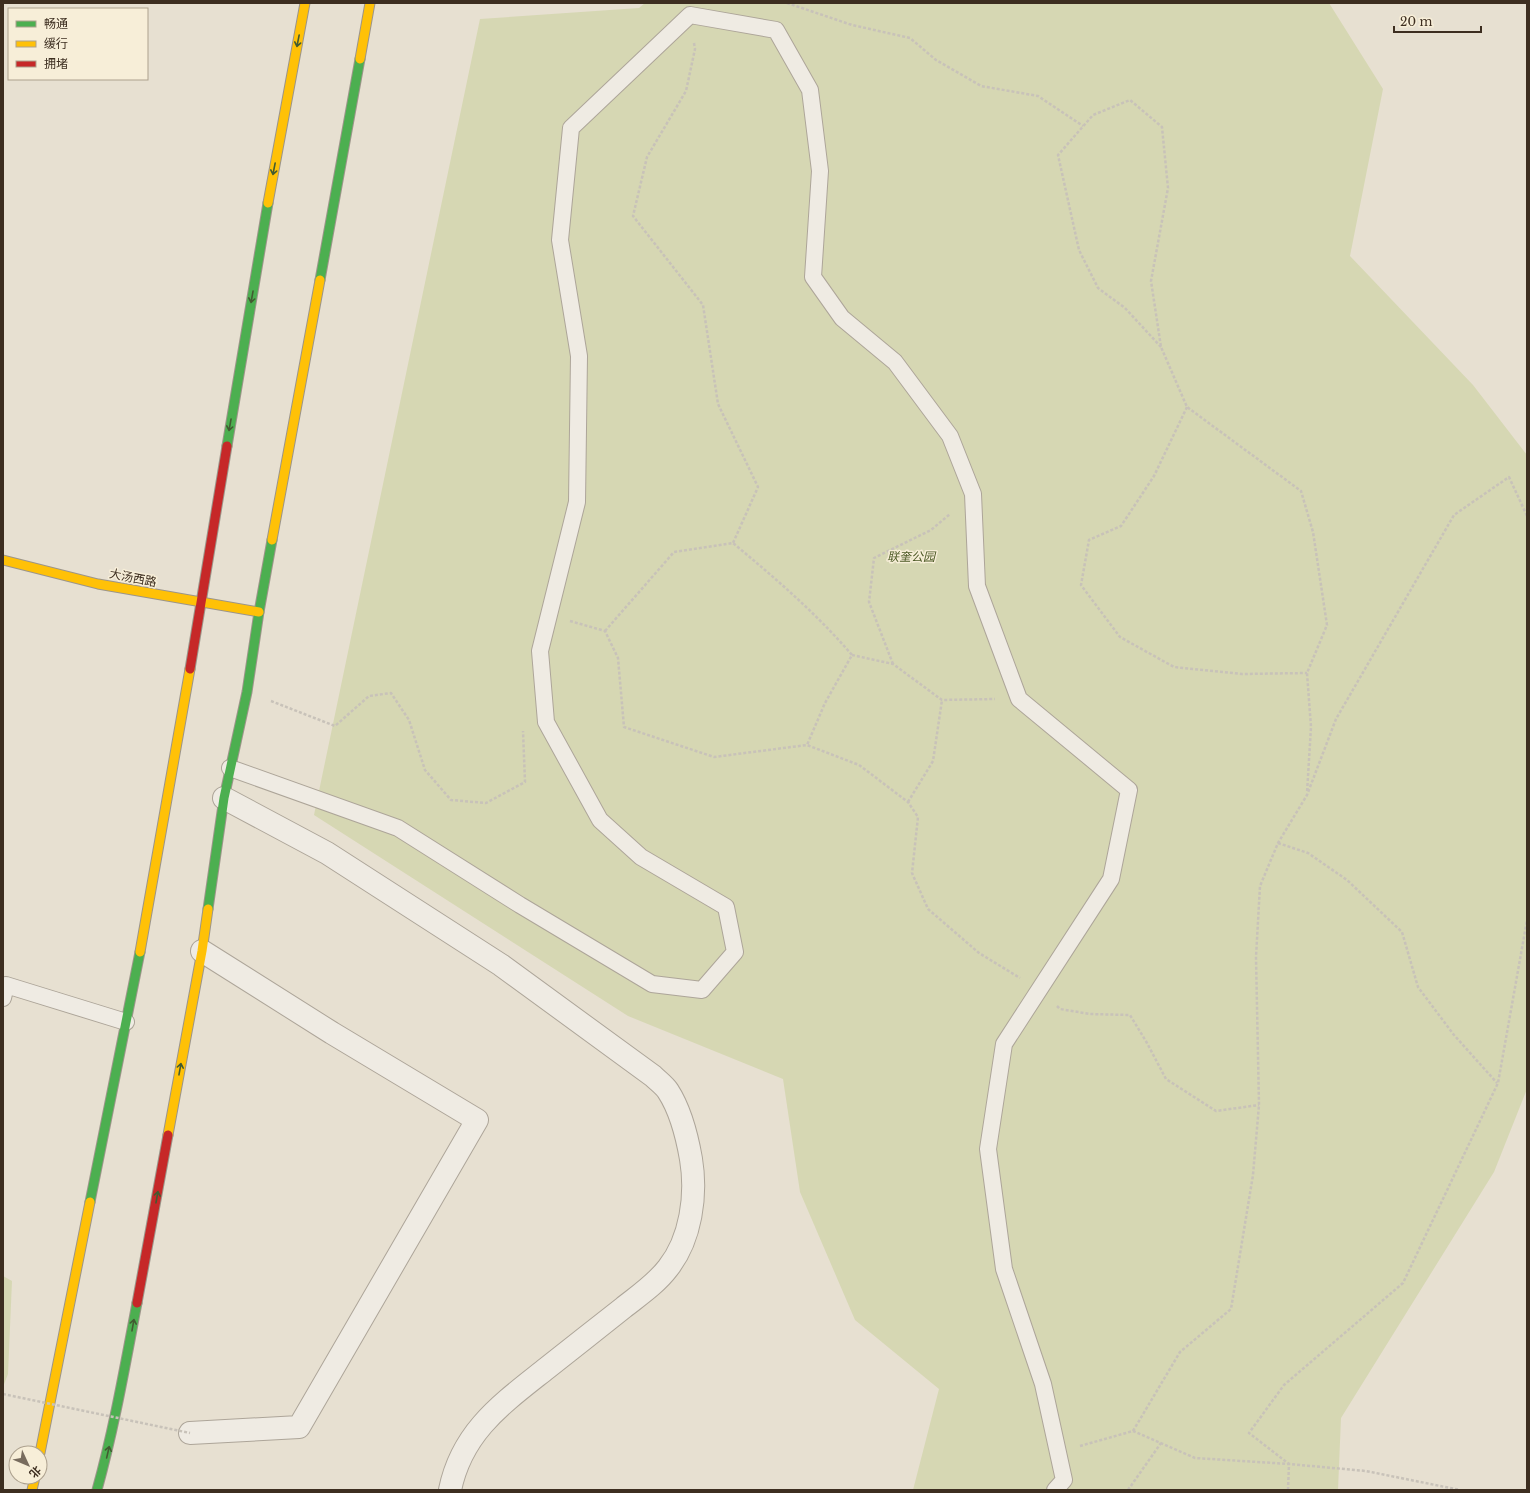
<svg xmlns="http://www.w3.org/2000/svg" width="1530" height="1493" font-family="'Libre Baskerville','Noto Sans SC',serif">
<rect width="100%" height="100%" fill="#e7e0d1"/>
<!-- green -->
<g fill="#d6d7b3">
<polygon points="645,3 1329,3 1383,89 1350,256 1473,385 1527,455 1527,1089 1494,1172 1341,1418 1338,1490 913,1490 939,1389 855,1320 800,1192 783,1079 628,1016 314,815 480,19 639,8"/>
<polygon points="3,1276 12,1281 8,1374 3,1387"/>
</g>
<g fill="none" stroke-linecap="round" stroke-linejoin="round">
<defs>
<g id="lane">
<polyline points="230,768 398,828 520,905 652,984 702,990 735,952 726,907 641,857 600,820 546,722 540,651 577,502 579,356 560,240 571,128 690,15 776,30 810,90 820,171 813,277 842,318 895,362 950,436 973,494 977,586 1019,699 1129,790 1111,879 1004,1044 988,1149 1004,1269 1043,1384 1064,1480 1055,1490"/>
<polyline points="3,998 6,985 126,1022"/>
</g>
<g id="street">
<path d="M224,798L327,853L501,965L653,1076C658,1081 664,1085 668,1091C681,1111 687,1136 691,1159C697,1195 691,1239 668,1268C656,1284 638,1296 623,1308C598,1328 572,1348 547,1368C503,1403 462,1431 450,1490"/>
<polyline points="190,1433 299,1427 477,1120 332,1033 202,951"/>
</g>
<g id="fast">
<polyline points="320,280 360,59"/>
<polyline points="227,446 268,203"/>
<polyline points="208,909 224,798 247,692 259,612 272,540"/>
<polyline points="90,1202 140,952"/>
<path d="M97,1490C114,1429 125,1366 137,1303"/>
</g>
<g id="slow">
<polyline points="360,59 370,3"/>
<polyline points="268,203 305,3"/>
<polyline points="272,540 320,280"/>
<polyline points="3,560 98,584 259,612"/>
<polyline points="140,952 190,669"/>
<polyline points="168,1135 202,951 208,909"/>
<polyline points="40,1453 90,1202"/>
<polyline points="32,1490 35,1477"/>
</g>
<g id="jam">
<polyline points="190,669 227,446"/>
<polyline points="137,1303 168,1135"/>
</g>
</defs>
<!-- lane casing -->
<use href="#lane" stroke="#ada599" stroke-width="18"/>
<!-- street casing -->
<use href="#street" stroke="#ada599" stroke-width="24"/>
<!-- fast casing -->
<use href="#fast" stroke="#9c958a" stroke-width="11"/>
<!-- slow casing -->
<use href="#slow" stroke="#9c958a" stroke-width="11"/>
<!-- jam casing -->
<use href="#jam" stroke="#9c958a" stroke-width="11"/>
<!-- path -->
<g stroke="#c8c2b9" stroke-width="2.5" stroke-dasharray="3 2" stroke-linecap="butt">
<polyline points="787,3 852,25 910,38 936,60 981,86 1038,96 1083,126"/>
<polyline points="694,43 695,49 686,91 647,157 633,216 703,305 718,404 758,487 733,543"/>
<polyline points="1161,347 1125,308 1098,288 1079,250 1058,155 1093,115 1130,100 1162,127 1168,188 1151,281 1161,347 1187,407 1301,491 1313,532 1327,625 1307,673 1311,727 1307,793"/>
<polyline points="1187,407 1154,476 1121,526 1089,540 1081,585 1120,637 1174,667 1242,674 1307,673"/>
<polyline points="570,621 605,631 618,658 624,727 714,757 807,745 859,765 908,802 918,817 912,873 928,909 979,953 1020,978"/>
<path d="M605,631L674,552L733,543C776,579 815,612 852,655L825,703L807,745"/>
<polyline points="852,655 893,664 942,700 995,699"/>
<polyline points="893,664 869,602 874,558 931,530 950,514"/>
<polyline points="271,701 335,726 369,696 391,693 409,720 425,770 451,800 486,803 525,782 523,731"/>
<polyline points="908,802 933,761 942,700"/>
<polyline points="1278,843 1308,853 1347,880 1402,932 1418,987 1454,1035 1497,1083"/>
<polyline points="1057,1006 1060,1009 1090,1014 1130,1015 1147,1043 1166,1079 1216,1111 1259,1105"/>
<polyline points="1133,1431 1180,1352 1231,1309 1253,1175 1259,1105 1256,957 1260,886 1278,843 1307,795 1336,719 1454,515 1509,477 1527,516"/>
<polyline points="1080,1446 1133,1431 1195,1458 1289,1464 1366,1471 1460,1490"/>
<polyline points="1128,1490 1161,1443"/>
<polyline points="1288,1490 1289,1464 1249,1433 1284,1385 1403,1283 1498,1083 1527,920"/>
</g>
<!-- lane -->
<use href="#lane" stroke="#efebe3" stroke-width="16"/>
<!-- street -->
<use href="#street" stroke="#efebe3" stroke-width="22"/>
<!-- fast -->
<use href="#fast" stroke="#4caf50" stroke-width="9"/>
<!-- slow -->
<use href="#slow" stroke="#ffc107" stroke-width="9"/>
<!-- jam -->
<use href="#jam" stroke="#c62828" stroke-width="9"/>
<!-- path-bridge -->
<polyline stroke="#c8c2b9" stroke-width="2.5" stroke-dasharray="3 2" stroke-linecap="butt" points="3,1394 190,1433"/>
</g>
<!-- one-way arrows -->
<defs><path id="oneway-shaft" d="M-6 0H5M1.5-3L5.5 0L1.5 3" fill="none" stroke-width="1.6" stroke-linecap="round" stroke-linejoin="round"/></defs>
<g stroke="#425b31">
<use href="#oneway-shaft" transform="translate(298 41) rotate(101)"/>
<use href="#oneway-shaft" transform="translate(274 169) rotate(101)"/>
<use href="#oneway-shaft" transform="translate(252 297) rotate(100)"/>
<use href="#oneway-shaft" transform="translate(230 425) rotate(100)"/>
<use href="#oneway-shaft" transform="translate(180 1069) rotate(-80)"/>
<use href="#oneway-shaft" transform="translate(157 1197) rotate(-80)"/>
<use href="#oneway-shaft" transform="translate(133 1325) rotate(-80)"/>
<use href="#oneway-shaft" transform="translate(108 1452) rotate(-77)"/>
</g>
<g text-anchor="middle" stroke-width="3" stroke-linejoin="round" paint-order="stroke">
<!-- park labels -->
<g font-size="12" font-style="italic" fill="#4d5a26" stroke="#f7eed8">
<text x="911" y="561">联奎公园</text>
</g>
<!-- street labels -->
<g font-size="12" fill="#3d2e20" stroke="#f7eed8">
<text transform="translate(133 578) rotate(11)" y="4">大汤西路</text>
</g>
</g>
<!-- border -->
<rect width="1530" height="1493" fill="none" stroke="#3d2e20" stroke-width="8"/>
<!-- legend -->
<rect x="8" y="8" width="140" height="72" fill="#f7eed8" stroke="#ada18e"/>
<rect x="16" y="21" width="20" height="6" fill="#4caf50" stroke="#ada18e"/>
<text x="44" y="28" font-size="12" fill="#3d2e20">畅通</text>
<rect x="16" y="41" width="20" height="6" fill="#ffc107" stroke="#ada18e"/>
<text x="44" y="48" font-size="12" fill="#3d2e20">缓行</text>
<rect x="16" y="61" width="20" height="6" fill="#c62828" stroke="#ada18e"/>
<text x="44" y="68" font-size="12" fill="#3d2e20">拥堵</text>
<!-- north arrow -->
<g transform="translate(28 1465) rotate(134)"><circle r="19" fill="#f7eed8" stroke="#ada18e"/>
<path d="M0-3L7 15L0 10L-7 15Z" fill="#786c5e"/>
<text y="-6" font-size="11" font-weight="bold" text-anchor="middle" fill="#3d2e20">北</text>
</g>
<!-- scale -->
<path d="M1394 26v6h87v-6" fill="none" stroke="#3d2e20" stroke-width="2"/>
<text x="1400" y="26" font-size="12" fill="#3d2e20" stroke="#f7eed8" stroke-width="3" paint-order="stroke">20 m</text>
</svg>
